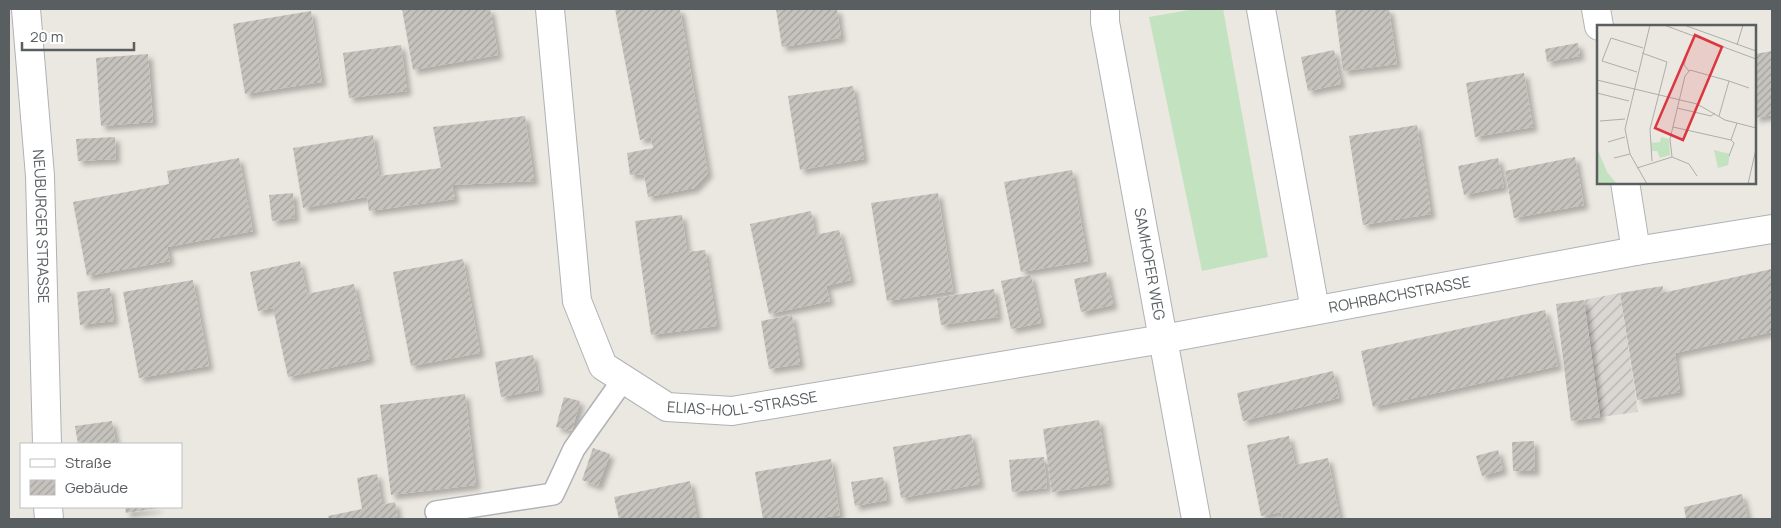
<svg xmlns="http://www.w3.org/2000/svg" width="1781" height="528" font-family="Manrope,sans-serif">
<defs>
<pattern id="industrial-furrows" width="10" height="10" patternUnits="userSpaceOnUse" patternTransform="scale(1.25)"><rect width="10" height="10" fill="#dad7d3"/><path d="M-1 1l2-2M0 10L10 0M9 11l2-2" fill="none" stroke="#b4b2af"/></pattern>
<pattern id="building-hatch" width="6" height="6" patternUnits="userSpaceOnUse" patternTransform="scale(1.25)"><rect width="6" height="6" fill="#c6c3be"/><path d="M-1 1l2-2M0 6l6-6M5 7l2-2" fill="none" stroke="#a4a29e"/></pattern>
<filter id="shadow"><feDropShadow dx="4.5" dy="4.5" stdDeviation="2.5" flood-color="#0004"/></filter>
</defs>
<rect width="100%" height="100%" fill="#ebe8e1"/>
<!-- industrial -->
<polygon fill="url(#industrial-furrows)" points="1620,293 1638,412 1600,417 1584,300"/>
<!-- pitch -->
<polygon fill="#c3e2bf" points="1195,9 1223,9 1268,257 1202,271 1149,17"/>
<!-- building -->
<g fill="url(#building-hatch)" filter="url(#shadow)">
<polygon points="402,9 490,9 498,55 413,70"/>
<polygon points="615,9 680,9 708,173 694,188 648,197 644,174 630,175 627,153 653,148 651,137 640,140"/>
<polygon points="776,9 837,9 841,38 782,47"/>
<polygon points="1335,9 1389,9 1397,64 1343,71"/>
<polygon points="311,11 322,82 245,94 233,24"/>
<polygon points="1578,43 1580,56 1547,62 1545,49"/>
<polygon points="401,45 407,91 349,98 343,53"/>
<polygon points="1334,50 1341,84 1308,91 1301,57"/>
<polygon points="1772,51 1772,115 1755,118 1755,54"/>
<polygon points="148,54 153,122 101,126 96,58"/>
<polygon points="1524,73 1533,127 1475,137 1466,83"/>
<polygon points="853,86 864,159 800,170 788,96"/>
<polygon points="525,116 534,181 452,185 455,199 369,211 367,197 303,208 293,148 373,135 379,176 441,168 433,127"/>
<polygon points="1417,125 1431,214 1363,225 1349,136"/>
<polygon points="115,137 116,159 78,161 76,139"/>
<polygon points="1575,157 1584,205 1514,218 1505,171"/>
<polygon points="239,158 253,231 167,247 170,261 87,276 73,202 169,184 167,171"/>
<polygon points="1498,158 1504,187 1464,195 1458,166"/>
<polygon points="1072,170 1088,261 1021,272 1004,182"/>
<polygon points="293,193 295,218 272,221 269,195"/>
<polygon points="938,193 953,291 887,301 871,203"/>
<polygon points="811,211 815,235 839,230 851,280 826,286 830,301 769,314 750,224"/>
<polygon points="682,215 687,252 705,250 717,326 651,335 635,221"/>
<polygon points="463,259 480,353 411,366 393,272"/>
<polygon points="300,261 307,294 354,284 370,359 288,377 273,308 258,311 250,272"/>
<polygon points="1772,269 1772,332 1675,353 1680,392 1637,400 1620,293 1663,286 1662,293"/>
<polygon points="1106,272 1113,305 1081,312 1074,279"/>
<polygon points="1031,275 1041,323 1011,329 1001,281"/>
<polygon points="193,280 209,366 139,378 123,292"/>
<polygon points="110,288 114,321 80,325 77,292"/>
<polygon points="994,289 998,317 941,325 937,298"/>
<polygon points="1584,300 1600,417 1571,421 1556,304"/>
<polygon points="1545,310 1558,366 1373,407 1361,351"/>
<polygon points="792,315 800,364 769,369 761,321"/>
<polygon points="533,355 539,390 501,397 495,362"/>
<polygon points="1333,371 1339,398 1243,421 1237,393"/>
<polygon points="465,394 476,485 391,495 380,405"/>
<polygon points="564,397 580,401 572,431 556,427"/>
<polygon points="1099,420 1109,483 1052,492 1043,429"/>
<polygon points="112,421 116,444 78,444 75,426"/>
<polygon points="971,434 980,484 901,498 893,447"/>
<polygon points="1289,436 1295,465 1328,458 1340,519 1283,519 1281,512 1261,516 1247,445"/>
<polygon points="1534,441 1535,471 1513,471 1512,442"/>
<polygon points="593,448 610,454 598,486 582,480"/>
<polygon points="1498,450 1503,470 1482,476 1476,456"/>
<polygon points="1044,457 1047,488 1012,492 1009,460"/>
<polygon points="831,459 840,515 814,519 763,519 755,472"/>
<polygon points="377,474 382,505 395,502 398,519 329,519 328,516 362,509 357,478"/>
<polygon points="883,477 887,500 855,506 851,482"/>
<polygon points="690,481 697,519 619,519 614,497"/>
<polygon points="1742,494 1748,519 1686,519 1684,507"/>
<polygon points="125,507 158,507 158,508 126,513"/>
</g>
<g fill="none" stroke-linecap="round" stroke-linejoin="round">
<defs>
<polyline id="service" points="436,512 553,494 574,449 623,380"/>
<g id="minor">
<path id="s1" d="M26,9L40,176L47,444"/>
<path id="s2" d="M550,9L577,301L603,366L667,407L732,411L1163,339L1636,251L1772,229"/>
<path id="s3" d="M1105,9V22L1196,519"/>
<polyline points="1261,9 1315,310"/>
<polyline points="1596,9 1599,26"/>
<polyline points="1625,182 1636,251"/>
<polyline points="48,507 49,519"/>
</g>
</defs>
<!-- service casing -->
<use href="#service" stroke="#afb2b6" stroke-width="24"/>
<!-- minor casing -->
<use href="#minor" stroke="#afb2b6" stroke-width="30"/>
<!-- service -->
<use href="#service" stroke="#fff" stroke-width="21"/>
<!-- minor -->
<use href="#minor" stroke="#fff" stroke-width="28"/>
</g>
<g text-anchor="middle" stroke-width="4" stroke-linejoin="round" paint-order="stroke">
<!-- street labels -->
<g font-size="15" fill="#595e61" stroke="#fff">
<text dy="5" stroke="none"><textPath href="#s1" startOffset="218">NEUBURGER STRASSE</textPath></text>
<text dy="5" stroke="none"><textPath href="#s3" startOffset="259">SAMHOFER WEG</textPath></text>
<text dy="5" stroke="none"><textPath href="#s2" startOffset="1182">ROHRBACHSTRASSE</textPath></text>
<text dy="5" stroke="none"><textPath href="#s2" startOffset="515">ELIAS-HOLL-STRASSE</textPath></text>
</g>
</g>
<!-- overview -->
<g transform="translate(1597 25)">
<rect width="159" height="159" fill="#ebe8e1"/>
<path d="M64,112L72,114L73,130L63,133L60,126H55L54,118L63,117Z" fill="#c3e2bf"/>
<path d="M0,123L10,147L20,159H0ZM117,125L133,129L131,140L121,143Z" fill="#c3e2bf"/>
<path fill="none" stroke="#adadaa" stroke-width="1" d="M67,0L159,34M87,0L159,26M140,20L146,0M45,28L70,37L53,104L55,136M89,33L87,40L92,46M40,47L5,36L14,13L46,23M0,55L100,79L128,95L159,103M132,56L152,63M0,68L32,76M80,83L114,91L118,88M3,96L28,94M76,102L134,115L140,98M11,117L28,112M132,131L137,118L134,115M75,132L73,114L88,51L93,45L132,56L122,91M17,133L33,129M40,143L75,132L92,139L100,151M50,159L33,129L28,104L53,0M151,159L159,124"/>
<path fill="#dc3640" fill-opacity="0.15" stroke="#dc3640" stroke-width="2.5" d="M98,10L125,22L86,115L58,103Z"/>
<rect width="159" height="159" fill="none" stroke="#595e61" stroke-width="2.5"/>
</g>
<!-- border -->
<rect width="1781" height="528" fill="none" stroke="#595e61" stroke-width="20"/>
<!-- legend -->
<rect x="20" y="443" width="162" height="65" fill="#ffffff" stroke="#bdbfc0"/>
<rect x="30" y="459" width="25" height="8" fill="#ffffff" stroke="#bdbfc0"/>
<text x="65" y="468" font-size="15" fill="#595e61">Straße</text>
<rect x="30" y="480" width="25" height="15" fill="url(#building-hatch)" stroke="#bdbfc0"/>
<text x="65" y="493" font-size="15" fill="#595e61">Gebäude</text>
<!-- scale -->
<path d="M22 42v8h112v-8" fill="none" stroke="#595e61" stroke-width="2.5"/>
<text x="30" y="42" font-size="15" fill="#595e61" stroke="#ffffff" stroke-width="4" paint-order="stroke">20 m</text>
</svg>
